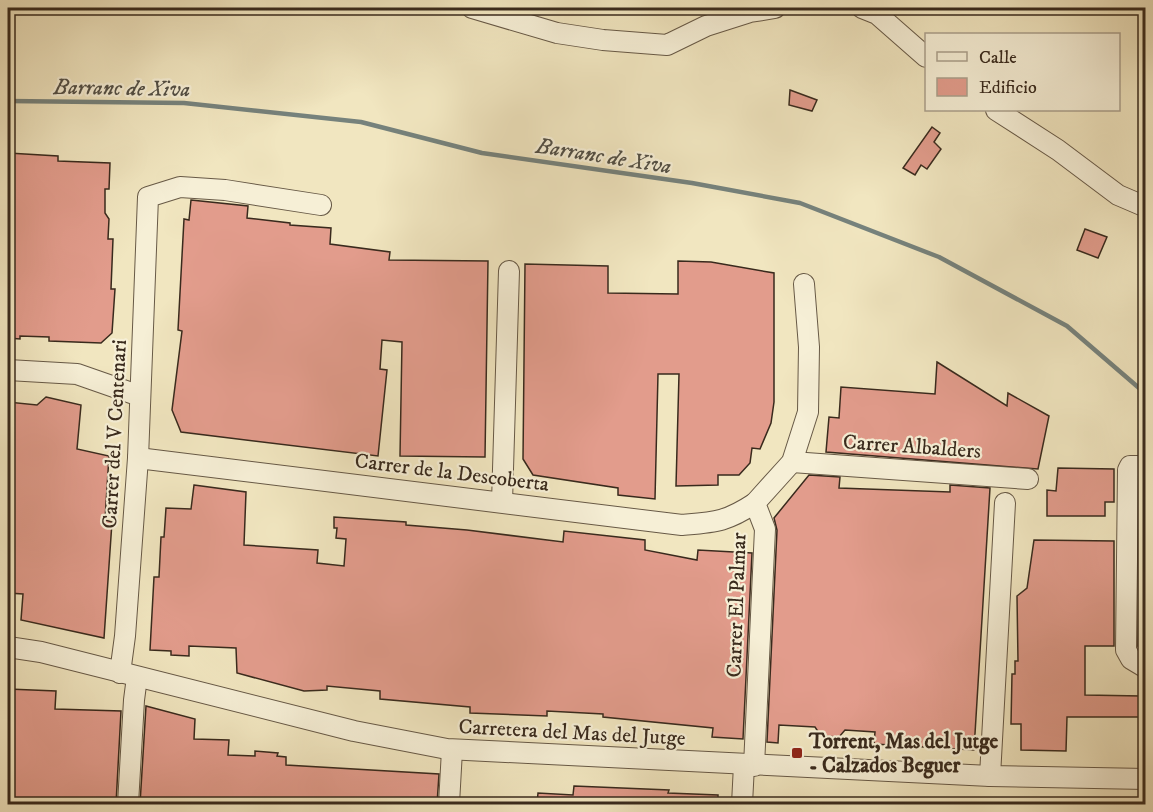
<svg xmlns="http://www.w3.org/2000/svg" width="1153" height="812" font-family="'IM FELL DW Pica',serif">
<rect width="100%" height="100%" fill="#f1e6c0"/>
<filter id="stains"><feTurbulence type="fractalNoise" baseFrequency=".00333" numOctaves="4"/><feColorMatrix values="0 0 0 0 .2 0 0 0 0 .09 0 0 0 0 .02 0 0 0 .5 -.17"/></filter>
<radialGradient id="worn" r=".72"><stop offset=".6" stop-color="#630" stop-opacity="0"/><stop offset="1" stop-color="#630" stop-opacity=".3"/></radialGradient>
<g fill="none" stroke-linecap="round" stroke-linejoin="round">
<!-- stream -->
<polyline stroke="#76827c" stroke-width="4.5" points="8,101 184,103 361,122 482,153 692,183 800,203 939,257 1067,326 1146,394"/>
</g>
<!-- building -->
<g fill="#e29c8c" stroke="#392a1d" stroke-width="1.5">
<polygon points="790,90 817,100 812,111 789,105"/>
<polygon points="932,127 940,133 934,142 941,149 927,169 921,165 915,175 903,168"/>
<polygon points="8,153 58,156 58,161 110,163 109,189 105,189 105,213 109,219 108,239 113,239 111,289 115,289 112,333 101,343 49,341 49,337 20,336 20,339 8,338"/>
<polygon points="191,200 248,206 247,218 290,223 290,225 331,228 330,244 390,252 389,260 488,261 485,457 400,456 402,342 382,340 380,369 387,370 378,456 181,432 172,410 182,331 178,330 184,219 189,220"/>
<polygon points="1085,229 1107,237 1098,258 1077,250"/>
<polygon points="678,261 711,262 774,273 774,402 771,423 760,449 752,448 750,463 739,475 718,475 718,485 676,486 679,374 658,374 655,499 618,495 618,488 533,475 523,459 525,264 608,266 608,293 678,294"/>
<polygon points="937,362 1007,406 1008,393 1049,416 1038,469 826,452 829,417 839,418 841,387 935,394"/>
<polygon points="46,397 81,405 77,449 109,456 105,520 112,522 104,638 21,620 23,594 8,593 8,402 37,405"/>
<polygon points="1058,468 1114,469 1114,502 1105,502 1105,516 1047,516 1047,490 1056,491"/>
<polygon points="809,475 840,477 839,488 950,492 950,485 990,488 974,750 874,744 875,732 845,730 839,737 821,736 815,727 779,725 778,743 767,742 777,530 774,518"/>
<polygon points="194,485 246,492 244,545 318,550 317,563 344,566 346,539 336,538 337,528 334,528 334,517 406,522 406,525 467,530 563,542 564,531 645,540 645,550 697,560 698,550 752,553 743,739 712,737 713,728 603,717 603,714 547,711 547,716 470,713 470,707 380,699 380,691 327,686 327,690 304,691 237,673 236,648 189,646 189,656 171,655 171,651 150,650 154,577 159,577 161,537 164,537 166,508 191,509"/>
<polygon points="1034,540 1114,541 1114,646 1085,646 1085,695 1141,696 1141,717 1067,717 1066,751 1021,750 1021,724 1011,724 1012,674 1015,674 1015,661 1018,661 1017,596 1027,588"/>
<polygon points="1146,586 1146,646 1138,646 1139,587"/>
<polygon points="8,689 56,691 55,709 121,711 116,804 8,804"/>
<polygon points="146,706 195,719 194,739 229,740 228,755 255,756 255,751 278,753 277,756 286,757 286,765 439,774 437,804 140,804"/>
<polygon points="574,786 669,790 668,793 718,795 718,804 537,804 538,793 573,795"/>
</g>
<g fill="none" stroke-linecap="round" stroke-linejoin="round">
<defs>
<g id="minor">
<polyline points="472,8 557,33 603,40 667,45 706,26 750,12 775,8"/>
<polyline points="862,8 877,14 926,57"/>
<polyline points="996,110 1058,150 1118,195 1146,207"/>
<polyline points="8,370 77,374 140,396"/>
<path d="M138,458L682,525C716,522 726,522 755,503"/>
<polyline points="792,462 1028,479"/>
<polyline points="1146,466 1130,466 1128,470 1126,650 1131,659 1146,668"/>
<polyline points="502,502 509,271"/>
<polyline points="8,647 41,652 354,731 447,749 990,776 1146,779"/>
<polyline points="120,673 125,636 138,458 148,197 180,187 225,190 321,205"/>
<polyline points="754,766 765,529 755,503 792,462 808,412 809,347 804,284"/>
<polyline points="990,776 1005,503"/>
<polyline points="128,804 134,700 137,677"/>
<polyline points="449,804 452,750"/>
<polyline points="742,804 744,765"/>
</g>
</defs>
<!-- minor casing -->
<use href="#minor" stroke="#675946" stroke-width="22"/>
<!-- minor -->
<use href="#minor" stroke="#f6efd6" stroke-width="20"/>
</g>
<!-- markers -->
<rect fill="#8f2418" stroke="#f6efd6" stroke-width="2" x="791" y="747" width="12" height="12" rx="3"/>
<g text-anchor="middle" stroke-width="4.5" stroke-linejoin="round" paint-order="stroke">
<!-- street labels -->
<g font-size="21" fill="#392a1d" stroke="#f6efd6">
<text transform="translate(114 434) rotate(-87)" y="7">Carrer del V Centenari</text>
<text transform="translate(912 446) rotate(4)" y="7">Carrer Albalders</text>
<text transform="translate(452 472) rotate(7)" y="7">Carrer de la Descoberta</text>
<text transform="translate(736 605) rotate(-88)" y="7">Carrer El Palmar</text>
<text transform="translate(572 732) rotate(3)" y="7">Carretera del Mas del Jutge</text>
</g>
<!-- poi labels -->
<g font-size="21" font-weight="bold" fill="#392a1d" stroke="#f6efd6" text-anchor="start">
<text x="809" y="748">Torrent, Mas del Jutge<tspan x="809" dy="24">- Calzados Beguer</tspan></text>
</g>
<!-- water labels -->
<g font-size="22" font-style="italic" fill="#524f45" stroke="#f6efd6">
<text transform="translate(122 87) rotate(1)" y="8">Barranc de Xiva</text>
<text transform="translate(604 155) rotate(9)" y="8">Barranc de Xiva</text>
</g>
</g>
<!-- margin -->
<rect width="1153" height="812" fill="none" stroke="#f1e6c0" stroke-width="30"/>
<rect x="9" y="9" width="1135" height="794" fill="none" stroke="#392a1d" stroke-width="3"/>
<rect x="15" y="15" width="1123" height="782" fill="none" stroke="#392a1d" stroke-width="1.5"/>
<!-- legend -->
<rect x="925" y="33" width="195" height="78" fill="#f6efd6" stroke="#aaa08c" stroke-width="1.5"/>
<rect x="937" y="52" width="30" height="9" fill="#f6efd6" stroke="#aaa08c" stroke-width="1.5"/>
<text x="979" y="63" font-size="18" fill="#392a1d">Calle</text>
<rect x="937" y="78" width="30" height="18" fill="#e29c8c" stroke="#aaa08c" stroke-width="1.5"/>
<text x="979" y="93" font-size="18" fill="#392a1d">Edificio</text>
<rect width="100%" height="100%" filter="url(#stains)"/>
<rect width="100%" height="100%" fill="url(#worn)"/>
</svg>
